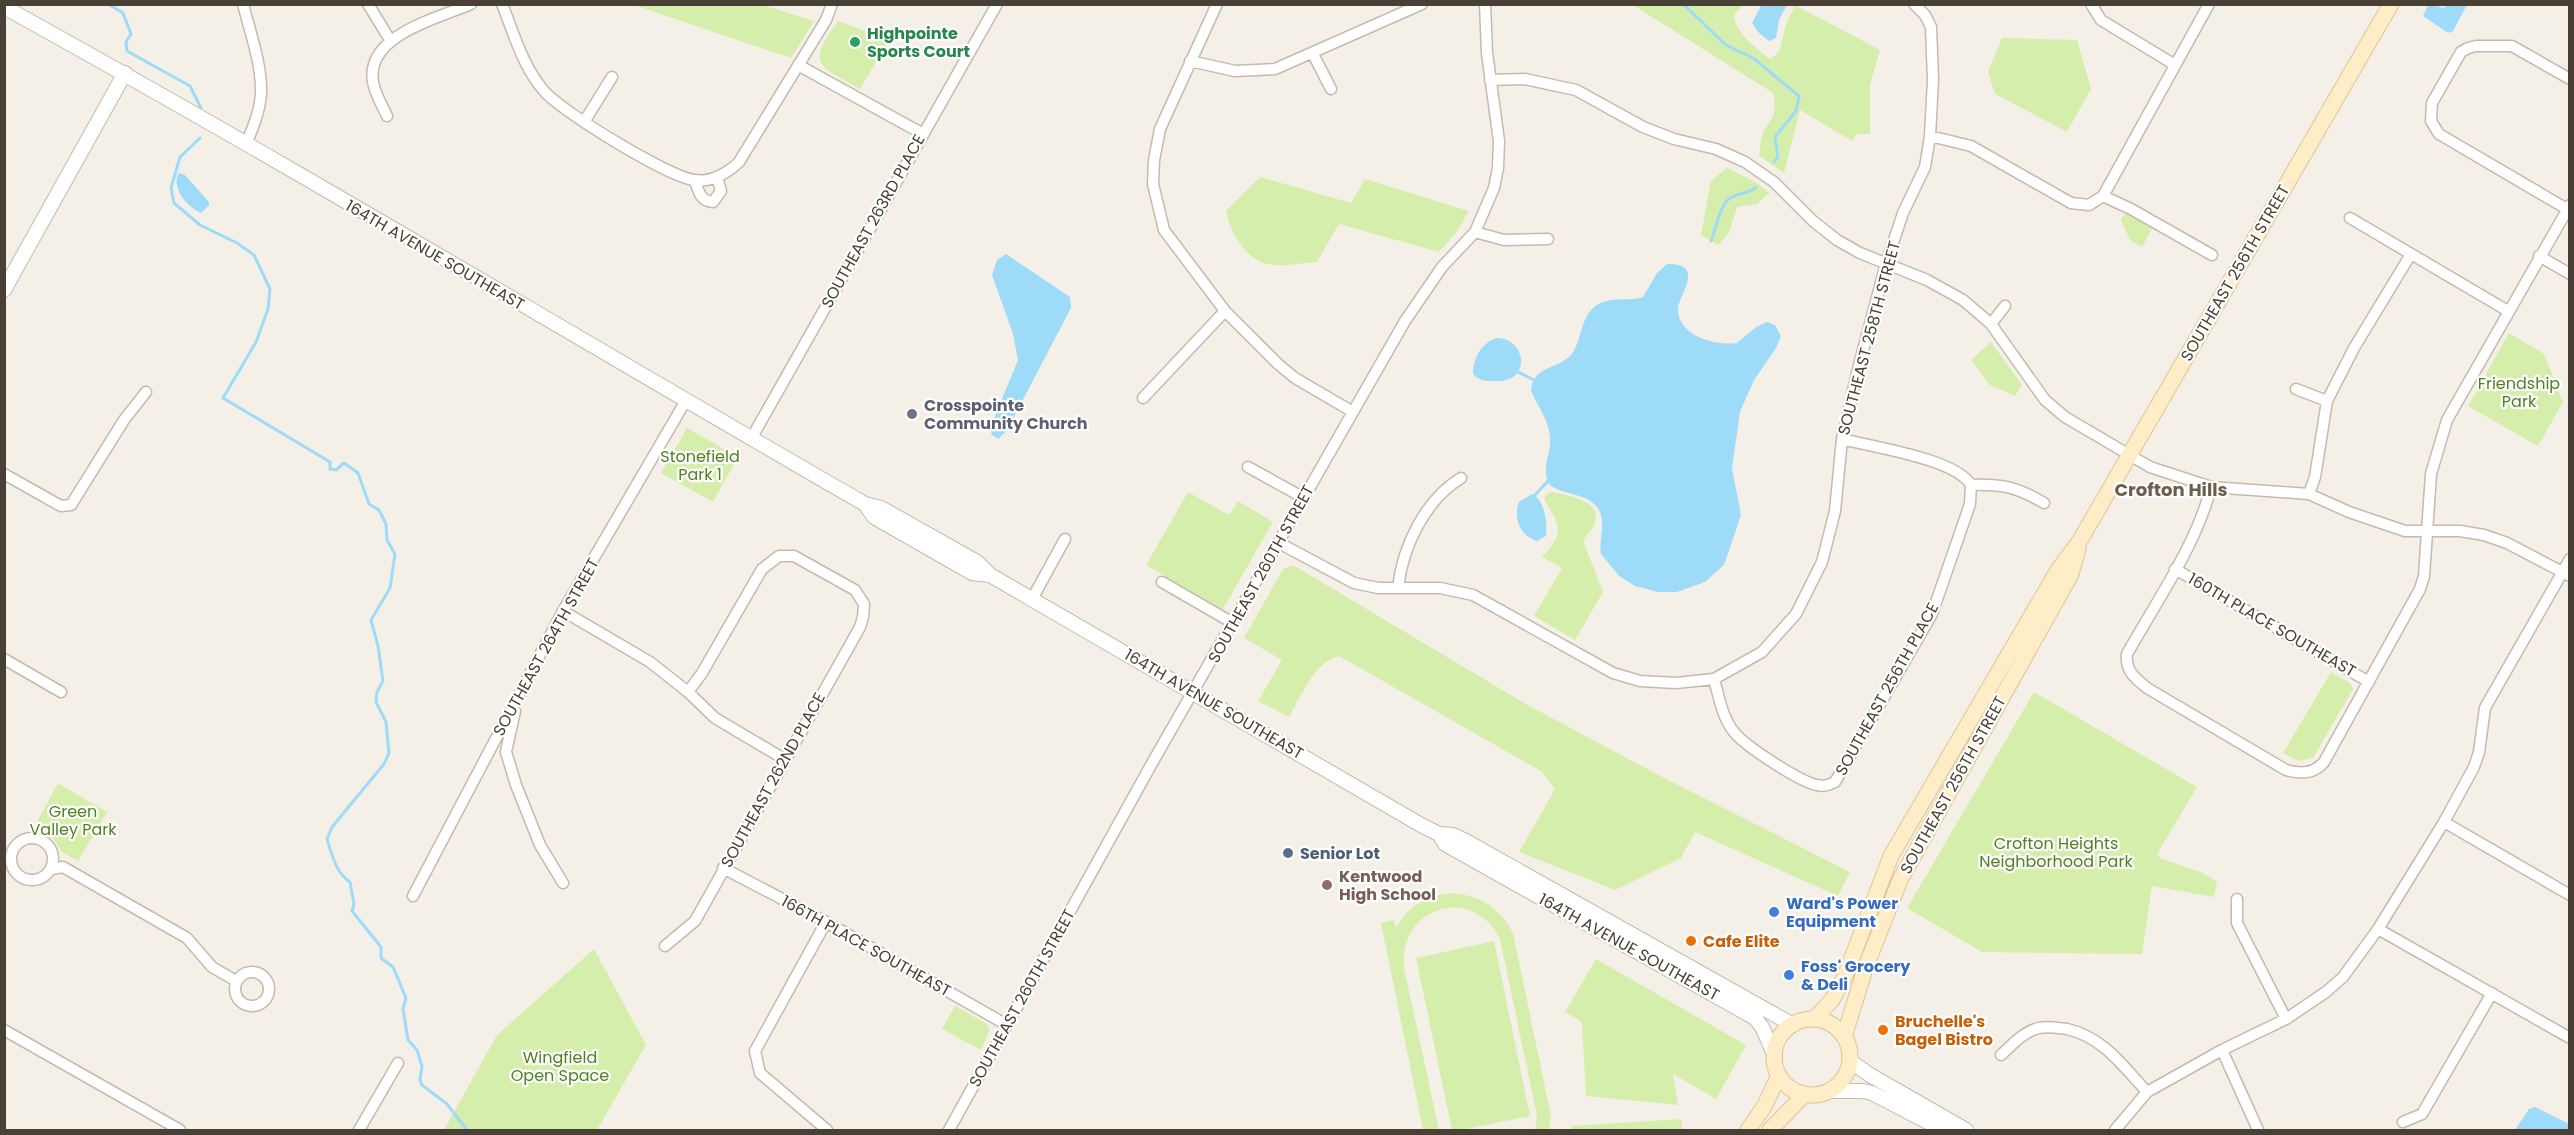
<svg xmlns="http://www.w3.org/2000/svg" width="2574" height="1135" font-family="Poppins,sans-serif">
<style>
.green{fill:#d6eeab}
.water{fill:#9ddbf9}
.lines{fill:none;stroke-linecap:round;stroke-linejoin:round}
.stream{stroke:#9ddbf9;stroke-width:3}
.minor-casing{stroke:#c5baab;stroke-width:13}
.tertiary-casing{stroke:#c5baab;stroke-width:16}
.secondary-casing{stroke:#dec494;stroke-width:17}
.minor{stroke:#fff;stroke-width:10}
.tertiary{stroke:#fff;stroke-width:14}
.secondary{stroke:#ffedc7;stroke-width:15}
.leisure-dot{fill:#2e9e5b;stroke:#fff;stroke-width:2}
.worship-dot{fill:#6b7280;stroke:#fff;stroke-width:2}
.service-dot{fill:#5c6f8a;stroke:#fff;stroke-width:2}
.education-dot{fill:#8d6e63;stroke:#fff;stroke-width:2}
.shop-dot{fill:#3f7fe0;stroke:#fff;stroke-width:2}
.food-dot{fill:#e8710a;stroke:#fff;stroke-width:2}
.labels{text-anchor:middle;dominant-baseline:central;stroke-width:4.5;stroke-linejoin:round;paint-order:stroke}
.leisure-label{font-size:16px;font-weight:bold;fill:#27864d;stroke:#fff;text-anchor:start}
.street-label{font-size:16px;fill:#494035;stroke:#fff}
.park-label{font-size:16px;fill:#4e8321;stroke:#fff}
.worship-label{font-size:16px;font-weight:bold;fill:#5b616d;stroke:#fff;text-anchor:start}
.service-label{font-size:16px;font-weight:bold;fill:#4e5e75;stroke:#fff;text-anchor:start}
.education-label{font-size:16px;font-weight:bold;fill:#785e54;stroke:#fff;text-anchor:start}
.shop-label{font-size:16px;font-weight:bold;fill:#366cbe;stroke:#fff;text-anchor:start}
.food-label{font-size:16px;font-weight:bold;fill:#c56008;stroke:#fff;text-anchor:start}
.neighbourhood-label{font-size:18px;font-weight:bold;fill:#6e5d4b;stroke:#fff}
</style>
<rect width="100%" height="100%" fill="#f5f0e7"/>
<path class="green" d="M634,5H763L814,21L791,58Z
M1633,5H1743L1734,14C1734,32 1757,49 1770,59C1783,52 1781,40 1785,28C1787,20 1792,12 1795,5L1880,50L1870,85V134H1857L1852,141L1800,110L1784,173L1759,156C1760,151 1760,145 1761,140C1766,118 1780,122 1773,93Z
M838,21L889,40L860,89C819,65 805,66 838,21Z
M2002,38L2077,40L2091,89L2067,132L1995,94L1988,72Z
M1727,168L1757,183L1769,193L1757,204L1737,207L1729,233L1718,245L1701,235L1711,181Z
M1260,177L1351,203L1365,179L1469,211L1458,230L1439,252L1339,224L1317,262C1301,263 1279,268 1264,263C1243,256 1230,231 1226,211Z
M2126,211L2153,227L2142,247L2130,240L2121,220Z
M2509,333L2544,354L2563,402L2538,446L2468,406Z
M1991,342L2022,385L2015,396L1990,385L1971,360Z
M687,428L738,457L713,502L661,473Z
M1188,492L1229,515L1238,501L1273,522L1223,609L1146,565Z
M1552,492C1567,495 1607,501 1593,527C1589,534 1584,535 1584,543L1603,592L1575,640L1534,616L1562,568L1542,557C1566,531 1560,527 1544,499L1546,494Z
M1293,565L1524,703L1664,778L1850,872L1838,896L1695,832L1681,858L1615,890L1519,852L1555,789L1541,771L1339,656C1313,663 1302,695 1289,717L1258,701L1282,660L1244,638L1283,569Z
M2331,672L2350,683L2353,689L2313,758L2299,761L2283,753Z
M2034,692L2197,787L2157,854L2160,858L2203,873L2217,882L2214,897L2152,886L2142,954L1982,952L1907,908Z
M58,783L107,812L78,861L62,852L53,838L38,829L37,822Z
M1453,893C1481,896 1500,908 1513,933L1551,1116L1549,1130H1535L1537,1116L1500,939C1472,884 1398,907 1404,968L1439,1130H1423L1381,923L1394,920L1396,928C1408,905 1429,895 1453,893Z
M1494,941L1530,1116L1462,1130H1452L1416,958Z
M594,949L646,1045L597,1130H444L497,1035Z
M1596,959L1746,1045L1716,1099L1673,1074L1678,1105L1586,1096L1582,1022L1565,1012Z
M955,1006L987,1024L990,1029L981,1050L942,1029Z
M1681,1119L1682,1130H1571V1126Z"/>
<path class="water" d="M1771,5H1787L1779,20L1776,38L1769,41L1758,32L1752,23L1761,6Z
M2431,5L2444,8L2447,5H2467L2453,31L2448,33L2423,16L2427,7Z
M179,173L185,175L209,202V205L201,213C188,207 170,188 179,173Z
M1006,254L1070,297L1071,308L1007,430L998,439L992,435L990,428L1018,360L1013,334L992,275L997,260Z
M1667,264C1707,263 1678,296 1678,309C1678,336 1715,346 1737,343L1756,327L1767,322L1775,325L1781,336L1776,348L1754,380L1740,412L1732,468L1741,515L1724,565L1705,582L1677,592H1658L1635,586L1619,576L1601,554C1599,543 1603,532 1602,521C1599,491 1567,498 1550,485C1540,469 1551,456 1550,439C1550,421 1537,406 1531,390C1534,365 1557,370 1571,355C1583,340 1579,317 1597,305C1611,296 1628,302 1643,297L1657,273Z
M1497,338C1527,338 1532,384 1495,381C1485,381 1479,381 1473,374C1473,358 1481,343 1497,338Z
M1532,494C1544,498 1548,524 1546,536L1537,541C1520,536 1513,518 1519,502Z
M2535,1107L2569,1124V1130H2515L2529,1109Z"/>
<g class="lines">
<path class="stream" d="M108,4L123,13L131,34L126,42L127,51L190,86L201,108
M1683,4L1726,45L1753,58L1799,96L1796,111L1775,137L1778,157L1774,162
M200,138L180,157L171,188L174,203L200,225L237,243L254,255L270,289L268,309L256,342L223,398L330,462V469L336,470L344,463L358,473L369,504L379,510L386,524L387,540L395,554L390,588L371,620L378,646L383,681L377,692L376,702L386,722L389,753L384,764L332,827L327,839C332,855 336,873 350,882L354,904L352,911L381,947V958L393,967L406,998L403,1009L408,1040L417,1050L422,1066L420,1080L422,1085L447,1104L467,1130
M1711,241C1716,229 1719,207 1729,199C1738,192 1748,195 1756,187
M1518,372L1534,380
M1535,495L1548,481"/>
<defs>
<path id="minor" d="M243,4C250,32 262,65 261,93C260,111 253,128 246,144
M368,4L390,40
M502,4C514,34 523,67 544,91C562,112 667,176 694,180C710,183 728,173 739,162L826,20L832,4
M1217,4L1160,129L1154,160L1153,184L1164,230L1225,311L1278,364L1295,378L1353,412
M2091,4L2101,20L2175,65
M1313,54L1331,89
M1190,61L1235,71L1275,69L1422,4
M798,65L923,134
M1490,80L1525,79L1576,90L1643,127L1674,139L1716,149L1745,162L1774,182L1813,221L1837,240L1860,253L1927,280L1963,300L1991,324L2045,400L2065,417L2150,467L2211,487L2309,494L2349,512L2405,531H2460L2484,535L2507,543L2570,576
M387,116C382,105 375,94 373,82C365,35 439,18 471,4
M584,122L612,77
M1930,136L1971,146L2071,203L2089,205L2103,196L2209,4
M695,181C699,192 700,201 713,202L721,191L717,177
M2103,196L2131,209L2212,255
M2567,209L2439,134L2431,121L2432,103L2461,52L2468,48L2476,46H2512L2570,79
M2350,218L2508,311
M1475,232L1504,240L1548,239
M2539,256L2570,274
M1991,324L2005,306
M2296,389L2327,401
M1143,398L1225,311
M751,439L997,4
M1842,439C1873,447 1956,459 1971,485C2003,484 2017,487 2044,503
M1248,467L1304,498
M4,474L61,506L71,505L124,420L146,392
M2211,487C2197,544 2156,602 2127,654C2125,671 2135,678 2147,688L2286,770C2301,774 2314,774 2324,762L2420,589L2424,576L2431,474L2447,420L2570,205
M2309,494L2315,477L2327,401L2354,348L2411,254
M1279,543L1354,583L1378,588H1440L1473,595L1613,673L1640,681L1676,683L1714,679L1762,652L1796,614L1822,562L1835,511L1842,439L1858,369L1886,264L1903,213L1925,167L1930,136L1933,80L1931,27L1925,15L1914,4
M2175,569L2369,682
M1162,582L1233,623
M1398,587C1403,546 1425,500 1461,478
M1032,599L1065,539
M563,611L650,662L688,692L715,718L784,759
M4,659L61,692
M1714,679C1719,697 1722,717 1734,732C1745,746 1800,782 1817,785C1823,787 1829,785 1835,782L1932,614L1970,504L1971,485
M515,711L506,752L516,785L540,845L563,883
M2444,822L2570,895
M11 859a21 21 0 1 1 42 0a21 21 0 1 1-42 0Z
M723,868L826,922L1007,1025
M52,869L63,867L187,938L212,967L236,981
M413,896L563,611L685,402
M2237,899V923L2286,1019
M826,922L755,1051L760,1073L827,1130
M2378,929L2570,1038
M665,946L695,921L860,627L863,617L864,604L855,590L794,556H779L762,569L702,673L688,692
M235 989a17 17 0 1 1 34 0a17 17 0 1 1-34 0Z
M4,1030L180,1130
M2222,1050L2258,1130
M2001,1055C2012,1045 2024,1031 2039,1028C2048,1026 2058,1028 2067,1029C2103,1037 2123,1066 2147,1092
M2403,1122L2422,1114L2492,993
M359,1130L398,1063
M949,1130L1151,765L1405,321L1442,267L1475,232L1494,188L1498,168L1499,141L1487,53L1485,4
M2115,1130L2147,1092L2222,1050L2286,1019L2326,992L2343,977L2378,929L2444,822L2474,767L2479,752L2485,708L2490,699L2570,559"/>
<path id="tertiary" d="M4,7C294,167 578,339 865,504L881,508L977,562L990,575L1421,825L1439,834L1453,835L1464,840L1793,1025
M4,290L125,73
M865,504L874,517L972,573L990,575
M1439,834L1445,844L1755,1018L1762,1027L1775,1056
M1850,1061L1870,1075L1966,1130
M1831,1091H1863L1872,1093L1943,1130"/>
<path id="secondary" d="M1814,1019L1832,1000L1845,976L1891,856L2058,570L2079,542L2391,4
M1774 1057a38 38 0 1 1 76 0a38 38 0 1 1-76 0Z
M1844,1037L1865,969L1900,880L2071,574L2078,549
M1748,1130L1764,1107L1779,1075
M1770,1130L1805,1094"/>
</defs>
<use href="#minor" class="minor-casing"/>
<use href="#tertiary" class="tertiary-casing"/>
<use href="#secondary" class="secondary-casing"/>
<use href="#minor" class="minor"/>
<use href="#tertiary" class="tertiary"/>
<use href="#secondary" class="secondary"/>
</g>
<circle class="leisure-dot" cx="855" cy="42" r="6"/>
<circle class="worship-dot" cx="912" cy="414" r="6"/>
<circle class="service-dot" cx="1288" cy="853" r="6"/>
<circle class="education-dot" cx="1327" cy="885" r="6"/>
<g class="shop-dot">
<circle cx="1774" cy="912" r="6"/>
<circle cx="1789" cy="975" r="6"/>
</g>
<g class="food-dot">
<circle cx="1691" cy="941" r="6"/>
<circle cx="1883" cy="1030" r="6"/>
</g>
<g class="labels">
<g class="leisure-label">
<text x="867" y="33">Highpointe<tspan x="867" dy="18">Sports Court</tspan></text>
</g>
<g class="street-label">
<text transform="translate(873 221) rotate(-61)">SOUTHEAST 263RD PLACE</text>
<text transform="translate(435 255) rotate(30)">164TH AVENUE SOUTHEAST</text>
<text transform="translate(2235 273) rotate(-60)">SOUTHEAST 256TH STREET</text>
<text transform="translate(1869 338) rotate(-75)">SOUTHEAST 258TH STREET</text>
<text transform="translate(1261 574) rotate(-61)">SOUTHEAST 260TH STREET</text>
<text transform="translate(2272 625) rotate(30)">160TH PLACE SOUTHEAST</text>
<text transform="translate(546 647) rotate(-61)">SOUTHEAST 264TH STREET</text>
<text transform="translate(1887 689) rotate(-61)">SOUTHEAST 256TH PLACE</text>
<text transform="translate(1214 704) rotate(30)">164TH AVENUE SOUTHEAST</text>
<text transform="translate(773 780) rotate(-61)">SOUTHEAST 262ND PLACE</text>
<text transform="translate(1953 785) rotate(-61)">SOUTHEAST 256TH STREET</text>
<text transform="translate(866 946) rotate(29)">166TH PLACE SOUTHEAST</text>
<text transform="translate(1629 947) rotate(29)">164TH AVENUE SOUTHEAST</text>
<text transform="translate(1022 998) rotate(-61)">SOUTHEAST 260TH STREET</text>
</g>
<g class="park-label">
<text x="2519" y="383">Friendship<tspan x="2519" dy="18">Park</tspan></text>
<text x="700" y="456">Stonefield<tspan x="700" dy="18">Park 1</tspan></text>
<text x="73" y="811">Green<tspan x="73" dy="18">Valley Park</tspan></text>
<text x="2056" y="843">Crofton Heights<tspan x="2056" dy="18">Neighborhood Park</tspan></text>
<text x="560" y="1057">Wingfield<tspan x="560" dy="18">Open Space</tspan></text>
</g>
<g class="worship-label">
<text x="924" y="405">Crosspointe<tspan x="924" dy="18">Community Church</tspan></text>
</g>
<g class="service-label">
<text x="1300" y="853">Senior Lot</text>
</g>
<g class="education-label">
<text x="1339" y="876">Kentwood<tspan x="1339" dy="18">High School</tspan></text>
</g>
<g class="shop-label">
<text x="1786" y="903">Ward's Power<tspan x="1786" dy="18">Equipment</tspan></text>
<text x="1801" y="966">Foss' Grocery<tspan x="1801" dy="18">&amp; Deli</tspan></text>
</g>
<g class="food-label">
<text x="1703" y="941">Cafe Elite</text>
<text x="1895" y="1021">Bruchelle's<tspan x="1895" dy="18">Bagel Bistro</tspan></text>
</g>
<g class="neighbourhood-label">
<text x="2171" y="489">Crofton Hills</text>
</g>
</g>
<rect width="2574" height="1135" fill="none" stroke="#494035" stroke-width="12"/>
</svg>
